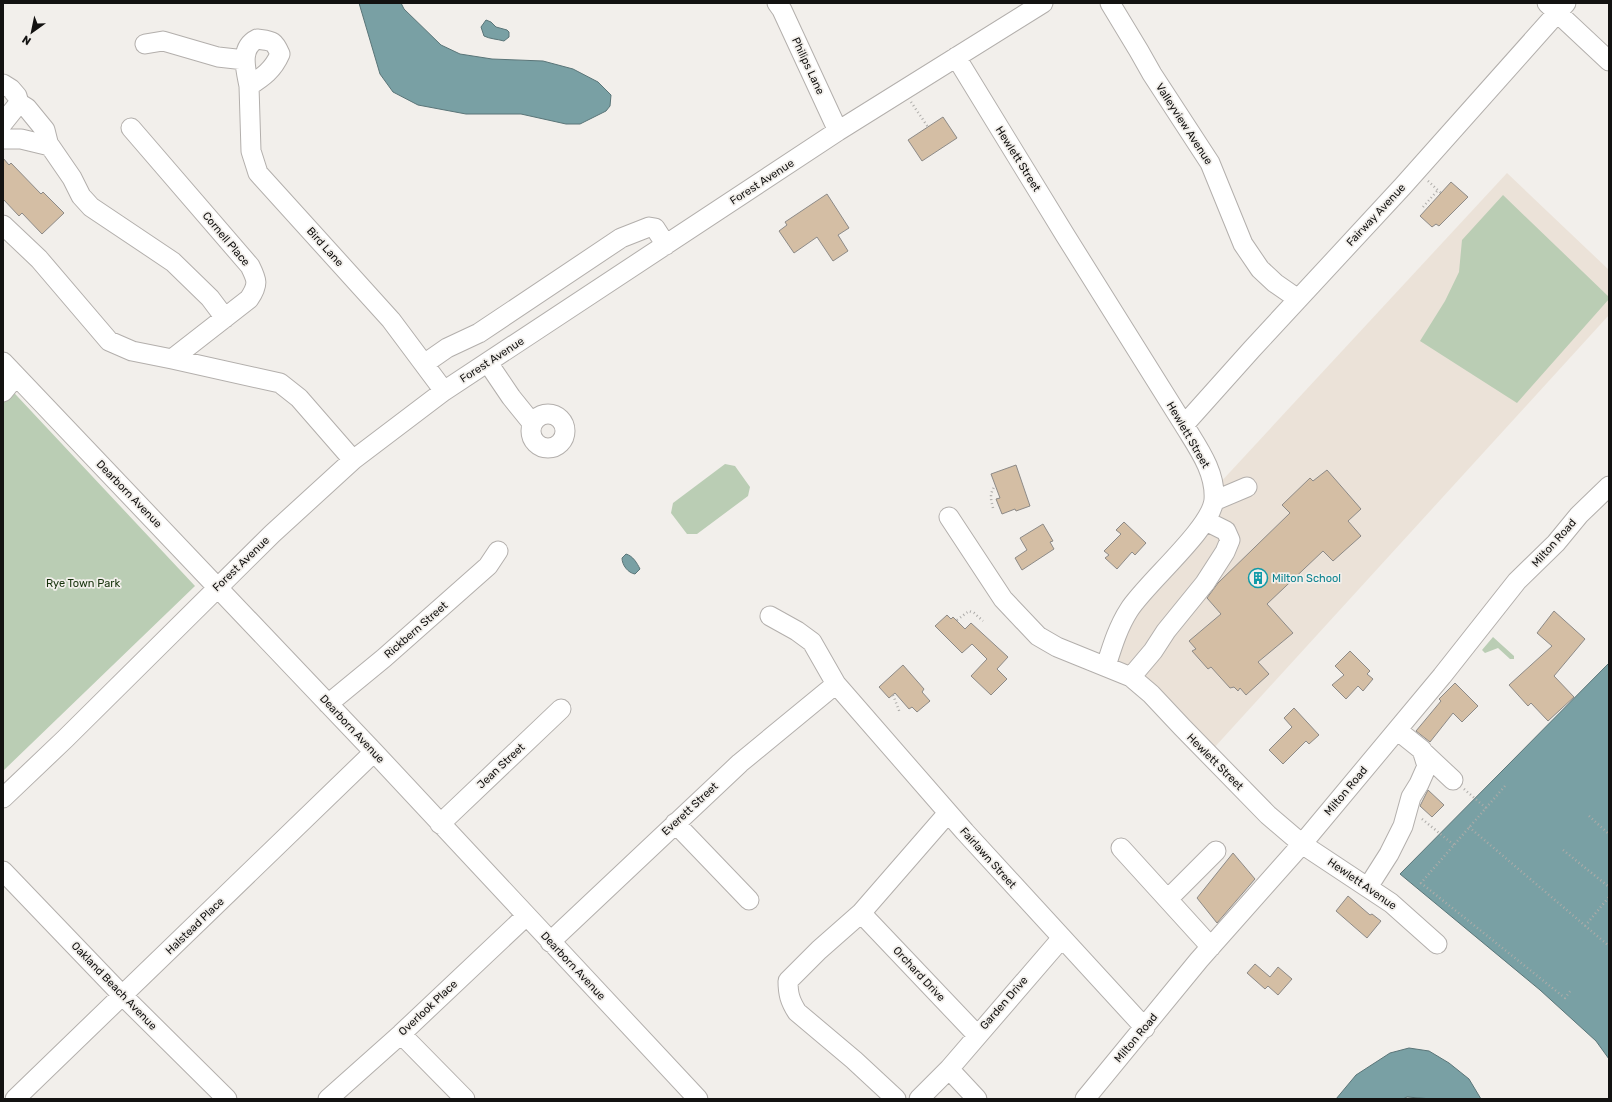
<svg xmlns="http://www.w3.org/2000/svg" width="1612" height="1102" font-family="Rubik,sans-serif">
<style>
.built{fill:#ebe2d8}
.green{fill:#bacdb4}
.water{fill:#79a0a4;stroke:#5a7578}
.building{fill:#d4bea4;stroke:#8d8a87}
.lines{fill:none;stroke-linecap:round;stroke-linejoin:round}
.minor-casing{stroke:#b3afac;stroke-width:21}
.path{stroke:#aeaca9;stroke-width:2.5;stroke-dasharray:1 3;stroke-linecap:butt}
.minor{stroke:#fff;stroke-width:19}
.labels{text-anchor:middle;dominant-baseline:central;stroke-width:3.5;stroke-linejoin:round;paint-order:stroke}
.street-label{font-size:11px;fill:#131211;stroke:#f2efeb}
.culture-label{font-size:11px;fill:#0d838f;stroke:#f2efeb;text-anchor:start}
.park-label{font-size:11px;fill:#16320b;stroke:#f2efeb}
</style>
<rect width="100%" height="100%" fill="#f2efeb"/>
<path class="built" d="M1507,173L1609,270V315L1213,749L1114,660L1135,613L1218,485Z"/>
<path class="green" d="M1503,195L1609,297V299L1517,403L1420,341L1445,301L1459,272L1462,240Z
M3,381L195,586L3,771Z
M725,464L735,466L750,487L748,496L697,534H687L671,513L673,503Z
M1493,637L1514,656V659H1510L1498,648L1485,653L1482,650Z"/>
<path class="water" d="M359,3H401L404,9L441,45L460,54L492,59L543,61L573,69L598,82L611,95L610,106L606,111L580,124H566L521,114H466L418,105L393,92L380,74Z
M486,20L491,22L496,27L507,30L509,32V37L504,41C497,39 490,39 484,36L481,27Z
M626,554C633,556 637,563 640,569L635,574C628,573 622,565 622,558Z
M1609,663V1059L1596,1041L1540,990L1400,874Z
M1409,1048L1429,1051L1449,1063L1469,1079L1481,1099H1432L1407,1097L1403,1099H1336L1356,1075L1390,1053Z"/>
<path class="building" d="M943,117L957,138L922,161L908,140Z
M3,158L9,165L11,163L41,194L43,192L64,213L42,234L22,213L19,216L3,199Z
M1451,182L1468,197L1439,226L1436,224L1432,227L1420,216Z
M827,194L849,228L838,235L848,251L833,261L817,237L794,253L779,231L787,225L785,222Z
M1016,465L1030,506L1016,511L1015,509L1002,514L996,499L1000,498L991,474Z
M1327,470L1361,509L1348,521L1361,536L1333,561L1323,551L1267,604L1293,633L1258,662L1269,674L1246,695L1240,688L1238,691L1234,687L1230,688L1211,667L1208,669L1192,651L1196,649L1189,641L1221,614L1207,598L1218,583L1290,513L1282,505L1310,478L1313,481Z
M1124,522L1146,543L1135,555L1132,552L1117,569L1105,558L1109,555L1104,551L1121,534L1116,530Z
M1043,524L1053,541L1050,542L1054,549L1022,570L1015,558L1027,550L1020,538Z
M1554,611L1585,639L1554,676L1574,697L1548,721L1531,703L1528,706L1509,685L1552,646L1537,633Z
M947,615L951,619L953,617L965,629L971,623L1008,657L997,669L1007,679L991,695L971,676L987,659L972,644L962,653L935,626Z
M1350,651L1370,671L1367,674L1373,679L1363,691L1358,686L1346,699L1332,685L1344,675L1335,666Z
M903,665L924,689L922,692L930,701L917,712L912,707L909,709L895,693L889,698L879,687Z
M1455,683L1478,706L1462,722L1453,713L1430,742L1416,731L1441,701L1439,699Z
M1294,708L1319,735L1309,744L1306,741L1283,764L1269,750L1292,727L1284,718Z
M1428,790L1444,805L1432,817L1420,806Z
M1233,853L1255,879L1217,923L1197,898Z
M1348,896L1370,915L1372,914L1381,921L1367,938L1336,911Z
M1255,964L1270,977L1278,967L1292,979L1278,995L1268,986L1265,989L1247,973Z"/>
<g class="lines">
<defs>
<path id="minor" d="M777,3L782,10L838,131
M1110,3L1139,51L1152,74L1210,163L1243,244L1260,269L1275,283L1298,299
M1547,3L1609,61
M257,39C272,41 274,40 280,54C273,70 263,77 249,86C246,70 239,48 257,39Z
M145,44L163,41L218,57L245,60
M956,57L1065,235L1184,425C1198,448 1216,472 1214,500C1211,529 1146,583 1129,610C1118,627 1112,647 1106,666
M3,84L11,89L17,96L19,103L27,108L45,130L49,146
M249,86L251,151L258,173L391,320L444,391
M3,123L19,103
M131,128L250,266C257,280 259,284 249,299L172,359
M3,139H21L50,146L72,178L81,196L91,207L173,262L210,298L225,318
M3,225L39,259L109,341L132,351L172,359L280,383L299,398L353,460
M3,362L374,752L698,1099
M488,363L511,397L532,423
M424,364L447,348L479,333L621,238L649,227L655,228L666,245
M3,392L16,376
M531 431a17 17 0 1 1 34 0a17 17 0 1 1-34 0Z
M1184,425L1252,349L1403,186L1566,3
M1214,501L1247,487
M949,517L1003,599L1038,636L1057,647L1131,677L1151,694L1182,727L1268,815L1302,844L1391,903L1437,944
M770,616L797,631L812,642L836,684L965,832L1145,1028
M1131,677L1153,651L1166,631L1205,583L1225,552L1230,540L1226,531L1206,521
M328,704L384,658L488,566L498,551
M1422,751L1453,780
M3,798L65,739L272,534L353,460L444,391L838,131L1043,3
M675,823L749,900
M440,824L561,709
M1121,848L1211,947
M3,871L122,995L227,1099
M1368,887L1389,854L1403,826L1411,797L1419,784L1427,766L1422,750L1397,730
M1168,899L1216,851
M861,913L977,1035
M550,942L740,763L836,684
M401,1034L465,1099
M949,1069L977,1099
M15,1099L374,752
M328,1099L401,1034L526,916
M896,1099L854,1060L797,1012C790,1001 788,994 788,981L819,950L861,913L948,813
M919,1099L949,1069L1061,939
M1085,1099L1199,960L1302,844L1442,676L1517,581L1556,543L1579,515L1609,486"/>
</defs>
<use href="#minor" class="minor-casing"/>
<path class="path" d="M911,102L928,127
M1428,181L1442,194
M1423,207L1438,190
M993,508C991,500 989,494 995,486
M957,620L969,611L974,613L983,621
M893,695L900,713
M1505,786L1421,883L1565,998L1571,990
M1464,789L1486,808
M1589,816L1609,834
M1422,819L1454,845
M1469,827L1609,946
M1563,850L1609,887
M1585,926L1609,897"/>
<use href="#minor" class="minor"/>
</g>
<defs>
<symbol id="building-ring" viewBox="-11 -11 22 22"><circle r="9.5" fill="#f2efeb" stroke="#0f9aa8" stroke-width="1.5"/><path d="M-4-6H4V6H1V3H-1V6H-4ZM-2.5-4.3h1.7v1.8h-1.7ZM.8-4.3h1.7v1.8H.8ZM-2.5-1h1.7V.8h-1.7ZM.8-1h1.7V.8H.8Z" fill="#0f9aa8"/></symbol>
</defs>
<g fill-rule="evenodd">
<use href="#building-ring" x="1247" y="567" width="22" height="22"/>
</g>
<g class="labels">
<g class="street-label">
<text transform="translate(808 66) rotate(65)">Philips Lane</text>
<text transform="translate(1184 124) rotate(57)">Valleyview Avenue</text>
<text transform="translate(1018 159) rotate(58)">Hewlett Street</text>
<text transform="translate(762 182) rotate(-33)">Forest Avenue</text>
<text transform="translate(1376 215) rotate(-47)">Fairway Avenue</text>
<text transform="translate(226 239) rotate(50)">Cornell Place</text>
<text transform="translate(325 247) rotate(48)">Bird Lane</text>
<text transform="translate(492 360) rotate(-33)">Forest Avenue</text>
<text transform="translate(1188 435) rotate(60)">Hewlett Street</text>
<text transform="translate(129 494) rotate(46)">Dearborn Avenue</text>
<text transform="translate(1554 543) rotate(-48)">Milton Road</text>
<text transform="translate(241 564) rotate(-44)">Forest Avenue</text>
<text transform="translate(416 630) rotate(-41)">Rickbern Street</text>
<text transform="translate(352 729) rotate(47)">Dearborn Avenue</text>
<text transform="translate(1215 762) rotate(45)">Hewlett Street</text>
<text transform="translate(501 766) rotate(-43)">Jean Street</text>
<text transform="translate(1346 791) rotate(-50)">Milton Road</text>
<text transform="translate(690 809) rotate(-43)">Everett Street</text>
<text transform="translate(988 858) rotate(48)">Fairlawn Street</text>
<text transform="translate(1362 884) rotate(35)">Hewlett Avenue</text>
<text transform="translate(195 926) rotate(-44)">Halstead Place</text>
<text transform="translate(573 966) rotate(47)">Dearborn Avenue</text>
<text transform="translate(919 974) rotate(47)">Orchard Drive</text>
<text transform="translate(114 986) rotate(46)">Oakland Beach Avenue</text>
<text transform="translate(1004 1003) rotate(-49)">Garden Drive</text>
<text transform="translate(428 1008) rotate(-43)">Overlook Place</text>
<text transform="translate(1136 1038) rotate(-50)">Milton Road</text>
</g>
<g class="culture-label">
<text x="1272" y="578">Milton School</text>
</g>
<g class="park-label">
<text x="83" y="583">Rye Town Park</text>
</g>
</g>
<rect width="1612" height="1102" fill="none" stroke="#131211" stroke-width="8"/>
<g transform="translate(32 32) rotate(213)" stroke="#f2efeb" stroke-width="3" paint-order="stroke">
<path d="M0-3L7 15L0 10L-7 15Z" fill="#131211"/>
<text y="-6" font-size="11" font-weight="bold" text-anchor="middle" fill="#131211">N</text>
</g>
</svg>
